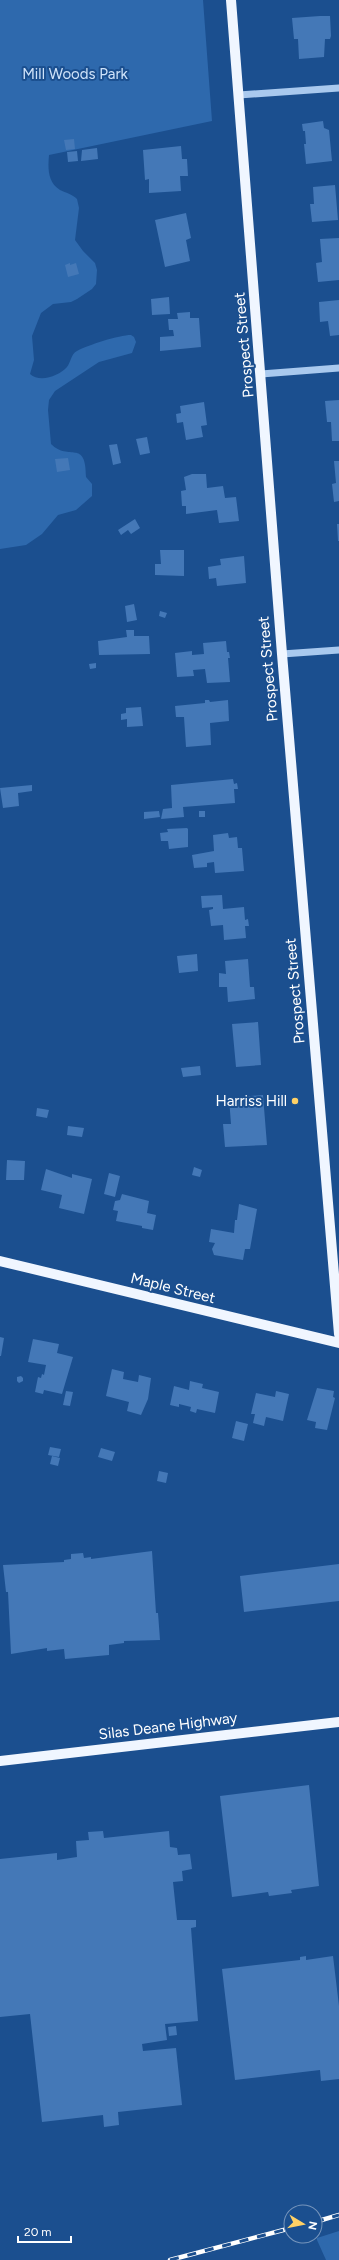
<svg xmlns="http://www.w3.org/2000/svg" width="339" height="2260" font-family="Figtree,sans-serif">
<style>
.green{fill:#2e69ad}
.building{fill:#4478b7}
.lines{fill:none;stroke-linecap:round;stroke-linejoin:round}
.minor{stroke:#a9c9ee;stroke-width:7}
.major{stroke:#f0f6ff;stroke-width:10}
.rail-casing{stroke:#fff;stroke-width:4.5}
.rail{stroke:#1b4f8f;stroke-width:3;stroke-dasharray:9;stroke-linecap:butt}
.poi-dot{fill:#ffd166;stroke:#1b4f8f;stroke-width:1.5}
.labels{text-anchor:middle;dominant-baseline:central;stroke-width:4;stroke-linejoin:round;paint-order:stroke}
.park-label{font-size:15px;fill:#cfe3fa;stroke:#1b4f8f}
.street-label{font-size:15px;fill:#fff;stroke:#1b4f8f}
.poi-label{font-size:15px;fill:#fff;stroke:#1b4f8f;text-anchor:end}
</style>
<rect width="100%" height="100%" fill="#1b4f8f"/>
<path class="green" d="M0,0H203L212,121L49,155C48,167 47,182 60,190C66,193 72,194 77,199L79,208L75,240L83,251L95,263L97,270L96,284L92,289L77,299L71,302L53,304L41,313L32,336L34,360L30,374C40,383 59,376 67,367C71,362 71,354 77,351C88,345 119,335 131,335L134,337L136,342L132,353L99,362L55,391L49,400L48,410L51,444C69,462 86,438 86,477L92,484V496L76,510L58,515L42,534L26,545L0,549Z
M339,2231V2260H326L317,2240V2238Z"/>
<path class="building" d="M320,16H330L331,36L330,39H325L324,57L299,59L298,39H294L292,18Z
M323,121L324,128L329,130L332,161L306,164L304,144H306L305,131H303L302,124Z
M74,139L75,149L66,150L64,140Z
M181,146L182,159H187L188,176H180L181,191L149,193V179L145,180L143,150Z
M97,148L98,159L81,161L82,150Z
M77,151L78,161L68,162L67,152Z
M335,185L338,220L312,222L310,204H314L313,187Z
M186,213L191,238L186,240L190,261L165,267L155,220Z
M339,238V280L318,282L316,263L322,262L320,239Z
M70,263V265L76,263L79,274L68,277L65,265Z
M169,297L170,314L152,315L151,299Z
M339,300V335L330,336L328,321L320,322L319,302Z
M190,312V318H199L201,347L160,351V337L174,336L173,330H169L168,319H178L177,313Z
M339,400V441H332L331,422H327L325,401Z
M204,402L207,425L201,426L203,437L186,440L183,422L177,423L176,414L181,413L180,406Z
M147,437L150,453L140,455L136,439Z
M117,444L121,463L113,465L109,445Z
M68,458L70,470L57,472L55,459Z
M334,461H339V501L334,502L332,484L336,483Z
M192,474H206L207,488L223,486L225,498L236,497L239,521L219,523L217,510L186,514V506H182L181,491L186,490L184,477Z
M135,519L140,528L131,534L128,530L121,535L118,530Z
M337,524H339V541H338Z
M160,550H184V576L155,575V564H161Z
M244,556L246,583L217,586L216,578L209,579L208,567L221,565L220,559Z
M134,604L137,620L127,622L125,606Z
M160,611L167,613L165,618L159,616Z
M126,630H134V636H149L150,654L99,655L98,641L127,637Z
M226,641L227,652H229L230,658H228L230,682L207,683L205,669L193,670L194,676L177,677L175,653L192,651V655L204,654L203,643Z
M96,663V668L90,669L89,664Z
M205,700H209L210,702L228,700L229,721L210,723L211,745L186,747L184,717H176L175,706L205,703Z
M141,707L143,726L127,727V719L121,720V714L126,713V708Z
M233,779L234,784L237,783L238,789H234L235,803L183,807L184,817L161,819L163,809L172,808L171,785Z
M32,785V791L18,793L19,806L3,808L0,788Z
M159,811L160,817L144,819V812Z
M199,811H205V817H199Z
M187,828L188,829V847L169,849L168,841H161L160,833L168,832L167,829Z
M228,833L229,838L237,837L238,848H242L244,871L215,873L214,862L207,863V867L194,868L192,855L214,851L213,835Z
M222,895L223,909L244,907L245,920L248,919L249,926H245L246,938L224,940L223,925L211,926L209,910L213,909V907L202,908L201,896Z
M197,954L198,971L179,973L177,956Z
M248,959L250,987H254L255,999L228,1002L227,987H219V973L226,974L225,961Z
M258,1022L261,1065L236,1067L232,1024Z
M200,1066L201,1075L183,1077L181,1068Z
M263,1095L267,1145L225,1147L223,1124H231L229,1098Z
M37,1108L49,1110L47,1118L36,1116Z
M68,1126L84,1128L82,1137L67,1135Z
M7,1160L25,1161L24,1180H6Z
M194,1167L202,1170L200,1177L192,1175Z
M46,1169L72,1178V1174L92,1179L84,1214L59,1208L62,1195L41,1190Z
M109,1173L120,1176L115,1197L104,1194Z
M122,1194L149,1201L147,1213L156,1215L153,1230L142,1228V1226L116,1221L118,1211L113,1210L115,1201L120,1200Z
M239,1204L257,1209L250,1249H245L243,1260L214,1255L212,1249L215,1243L209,1242L211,1229L234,1233L235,1220H237Z
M0,1337L4,1338L1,1356H0Z
M33,1339L59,1344L57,1353L73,1357L62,1394L44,1390L43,1394L35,1392L38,1377L41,1378L42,1374L44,1375L46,1365L28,1362Z
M112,1369L124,1372L123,1379L138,1382L139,1375L151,1378L148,1399L141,1415L127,1411L129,1402L106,1396Z
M21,1376L23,1378V1381L19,1383L17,1381V1377Z
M190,1381L203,1384L202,1388L219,1392L215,1413L197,1409L196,1413L190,1411L191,1407L179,1404V1407L170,1405L174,1386L189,1390Z
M317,1388L334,1391L333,1397L335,1398L327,1430L315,1428L316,1422L307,1420Z
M66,1391L73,1392L70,1406L63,1405Z
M276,1391L289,1394L283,1421L266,1417L264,1426L253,1423L255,1414H251L256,1393L275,1397Z
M236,1421L248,1424L244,1441L232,1438Z
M50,1447L61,1449L59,1457L48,1455Z
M101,1448L115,1452L112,1461L98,1457Z
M52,1456L60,1458L58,1466L50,1464Z
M159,1471L168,1473L166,1483L157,1481Z
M152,1551L156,1613H158L160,1640L124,1641V1643L109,1645V1655L65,1659L64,1649L47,1651V1648L11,1654L8,1592H6L3,1565L64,1562V1560L71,1559V1554L83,1553L84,1558L91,1557V1559Z
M339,1564V1601L244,1612L240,1576Z
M309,1785L319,1886L291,1890L292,1893L269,1896L268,1892L232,1897L220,1796Z
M103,1831L104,1838L169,1831L170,1847L177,1848L178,1855L190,1854L192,1869L182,1871L183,1881L173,1882L177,1920H196V1927L191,1928L198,2021L165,2024L167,2040L142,2044L143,2051L176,2048L182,2105L118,2112L119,2125L104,2127L103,2115L42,2122L30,2014L0,2017V1859L57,1853V1860L77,1857L76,1841L89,1840L88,1832Z
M306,1956V1960L333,1956L339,2006V2079L321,2081L320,2070L235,2080L222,1969L300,1960V1957Z
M176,2026L177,2035L169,2036L168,2027Z"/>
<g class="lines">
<path class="minor" d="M239,95L339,88
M261,374L339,368
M282,654L339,650"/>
<path class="major" d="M231,0L282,654L339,1334
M0,1261L339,1343
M0,1761L339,1722"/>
<defs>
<path id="rail" d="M315,2222L339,2215
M170,2260L291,2228"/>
</defs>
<use href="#rail" class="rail-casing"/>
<use href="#rail" class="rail"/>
</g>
<circle class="poi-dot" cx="295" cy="1101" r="4"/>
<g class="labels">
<g class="park-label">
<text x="75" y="74">Mill Woods Park</text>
</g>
<g class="street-label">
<text transform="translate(244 345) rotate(-95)">Prospect Street</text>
<text transform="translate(268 669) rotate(-95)">Prospect Street</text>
<text transform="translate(295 991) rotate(-95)">Prospect Street</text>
<text transform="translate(173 1288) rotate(14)">Maple Street</text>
<text transform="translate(168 1726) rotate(-7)">Silas Deane Highway</text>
</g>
<g class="poi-label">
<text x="287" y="1101">Harriss Hill</text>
</g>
</g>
<g transform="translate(303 2224) rotate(100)"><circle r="19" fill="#1b4f8f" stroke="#7695bc"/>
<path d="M0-3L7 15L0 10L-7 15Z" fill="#ffd166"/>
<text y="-6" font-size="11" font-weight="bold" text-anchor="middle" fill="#ffffff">N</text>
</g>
<path d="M18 2236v6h53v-6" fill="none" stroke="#ffffff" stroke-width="2"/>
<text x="24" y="2236" font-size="12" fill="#ffffff" stroke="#1b4f8f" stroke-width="3" paint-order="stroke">20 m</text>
</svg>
